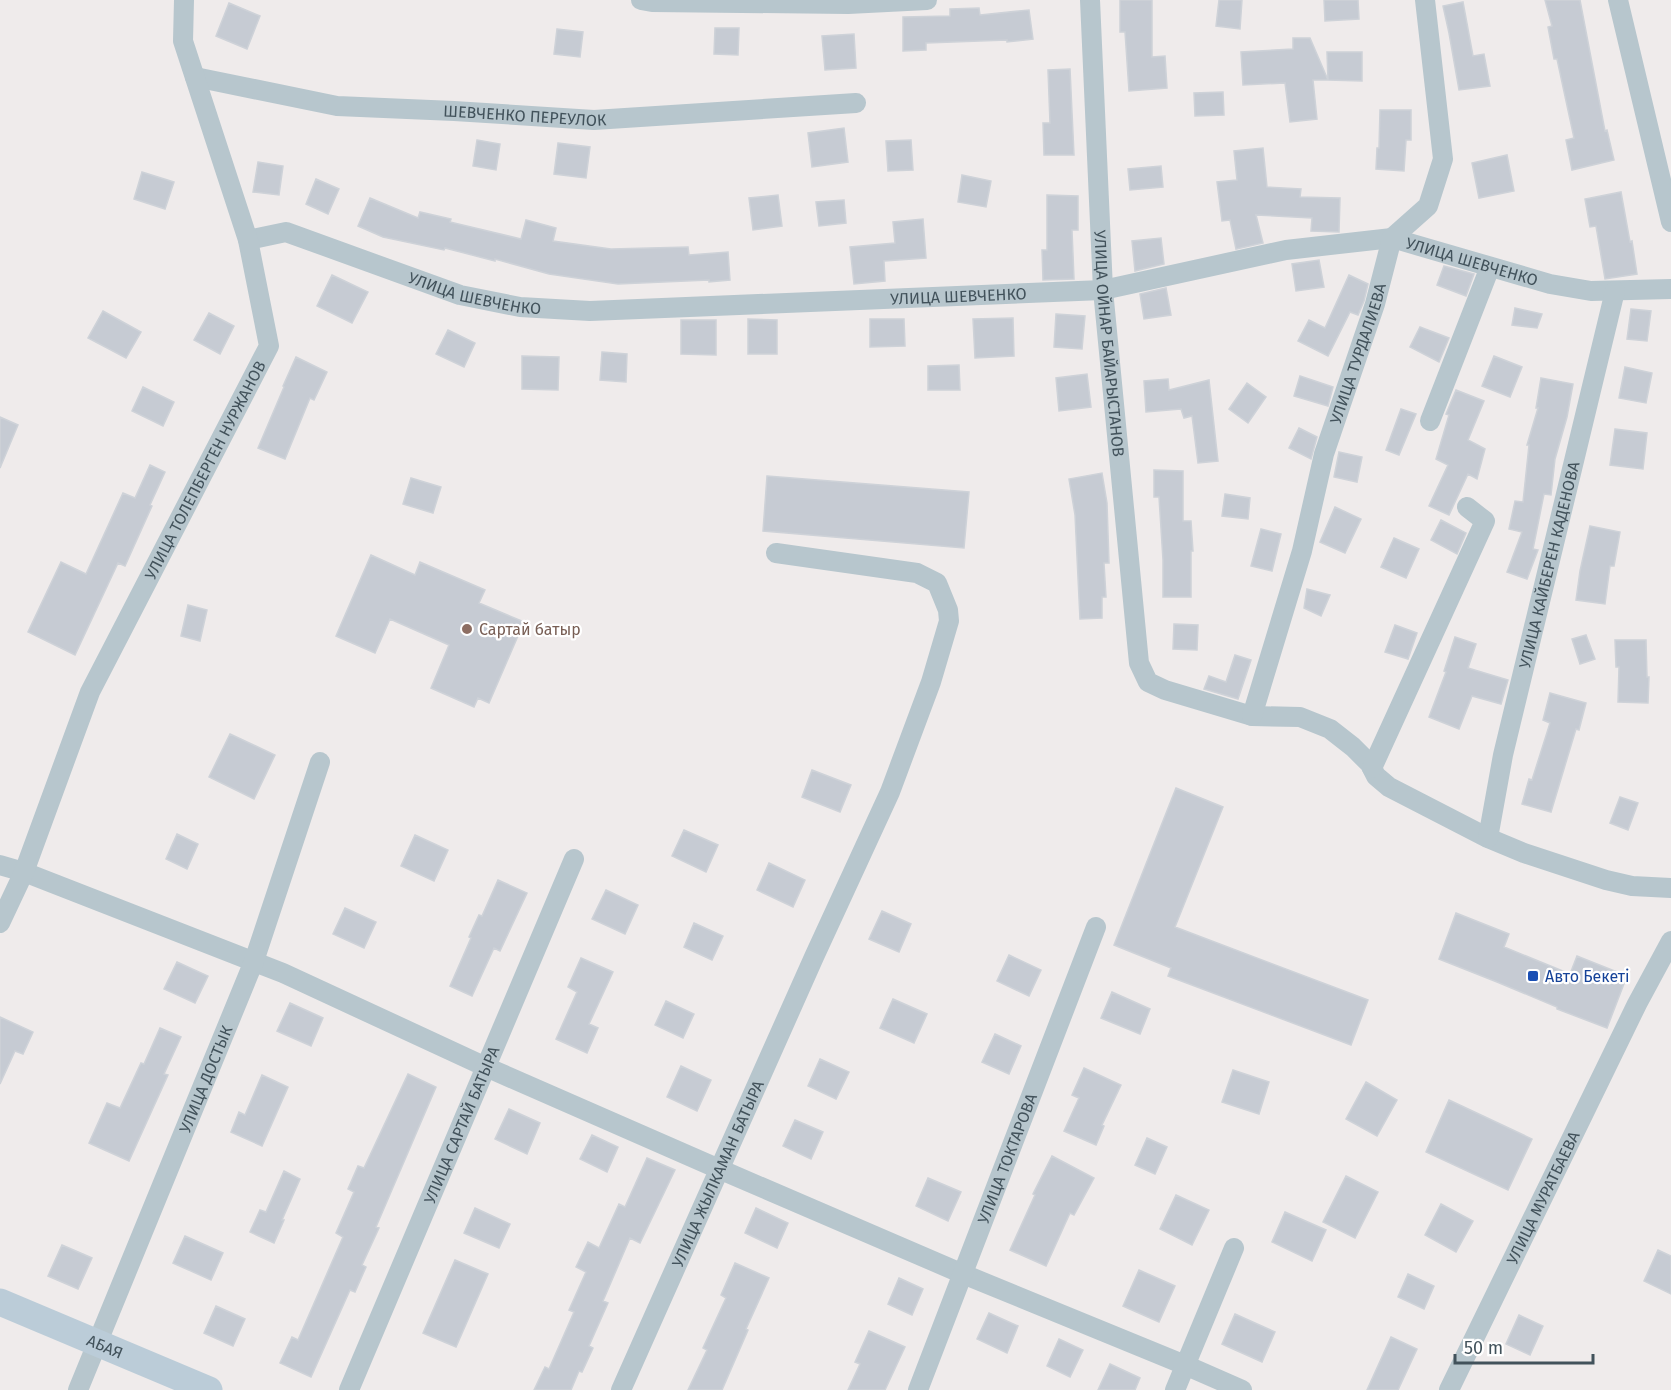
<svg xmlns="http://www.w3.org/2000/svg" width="1671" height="1390" font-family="'Fira Sans',sans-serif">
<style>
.building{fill:#c6cbd3;stroke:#ced2d8;stroke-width:1.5}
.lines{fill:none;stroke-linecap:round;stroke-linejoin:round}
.street{stroke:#b7c6cd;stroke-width:20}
.secondary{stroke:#bbccd8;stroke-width:27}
.education-dot{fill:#8d6e63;stroke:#fff;stroke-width:2}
.transit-dot{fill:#1a4fb4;stroke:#fff;stroke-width:2}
.labels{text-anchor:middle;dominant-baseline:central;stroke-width:4.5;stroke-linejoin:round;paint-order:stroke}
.street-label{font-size:16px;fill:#42525b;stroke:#fff}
.education-label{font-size:16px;fill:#785e54;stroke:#fff;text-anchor:start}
.transit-label{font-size:16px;fill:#164399;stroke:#fff;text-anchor:start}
</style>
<rect width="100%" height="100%" fill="#efebeb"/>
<path class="building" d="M1120,0H1152V57L1165,56L1167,88L1129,91L1125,32H1120Z
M1219,0H1242L1240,29L1216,26Z
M1324,0H1358L1359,19L1325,21Z
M1545,0H1580L1605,131L1607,130L1614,160L1572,170L1566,140L1574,138L1557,59H1554L1548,27L1552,26Z
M1463,2L1473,56L1484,54L1490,86L1459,90L1449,33L1443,6Z
M229,3L260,16L247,49L216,36Z
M979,8L980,15L1029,10L1033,39L1007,42V40L926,43V50L903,51V17L950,16V9Z
M715,28H739L738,55L714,54Z
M557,29L583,32L580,57L554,54Z
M854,34L856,68L825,70L822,36Z
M1293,38H1310L1328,80H1313L1317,119L1290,122L1285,83L1243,85L1241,52L1293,49Z
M1327,52H1362V81L1328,80Z
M1070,69L1074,155H1044L1043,123H1050L1048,70Z
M1223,92L1224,115L1195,116L1194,93Z
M1380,110H1411V140H1406L1404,171L1376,169L1377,148H1379Z
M844,128L848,162L812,167L808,133Z
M477,140L500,144L496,170L473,166Z
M911,140L913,170L888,171L886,141Z
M558,143L590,147L586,178L554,174Z
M1263,148L1267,187L1301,189L1300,197L1340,198L1339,232L1311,231L1312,218L1256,215L1263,243L1236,249L1230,220L1222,221L1217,182L1237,180L1234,151Z
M1507,155L1514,191L1479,198L1472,163Z
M258,162L283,166L279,195L253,192Z
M1161,166L1163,187L1130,190L1128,169Z
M142,172L174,182L165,209L134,199Z
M962,175L991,181L986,207L958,202Z
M316,179L339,189L328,214L306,204Z
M1621,192L1630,242L1632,241L1637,274L1605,279L1596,226L1590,227L1585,199Z
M778,195L782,226L753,230L749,198Z
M1047,195L1078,196V230H1072L1074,279L1043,280L1042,250H1047Z
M370,198L418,218L420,212L451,219L450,222L521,239L526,220L556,228L553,241L611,249L688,247L689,255L728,252L730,280L709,282V280L618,284L549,274L495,259V261L445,248L444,250L383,237L358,226Z
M844,200L846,223L819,226L816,202Z
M923,219L926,258L884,261L885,281L854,284L850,247L895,243L893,222Z
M1161,238L1164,264L1135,271L1132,241Z
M1319,260L1324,287L1296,291L1292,264Z
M1444,266L1474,274L1466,296L1437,285Z
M332,275L368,292L352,323L317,306Z
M1349,275L1368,284L1364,301L1358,315L1350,312L1328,356L1298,341L1309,320L1325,328Z
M1166,288L1171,315L1144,319L1140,294Z
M1515,308L1542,314L1537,328L1512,325Z
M1631,309L1651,311L1647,341L1627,339Z
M103,311L141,332L126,358L88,338Z
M209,313L234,326L220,354L194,340Z
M1056,314L1085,316L1082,349L1054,347Z
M1013,318L1014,356L975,358L973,319Z
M748,319L777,320V354H748Z
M870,319H904L905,346L870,347Z
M681,320H716V355L681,354Z
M1420,327L1449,338L1439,362L1410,347Z
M448,330L475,343L464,367L436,354Z
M602,352L627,354L626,382L600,380Z
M522,356L559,357L558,390L522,389Z
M1494,356L1522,367L1510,397L1482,386Z
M296,357L327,372L314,400L310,398L285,459L258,448L284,387L283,386Z
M959,365L960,390H928V366Z
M1625,367L1652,373L1646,403L1619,398Z
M1087,374L1091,407L1059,411L1056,378Z
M1300,376L1333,387L1328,406L1294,396Z
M1541,378L1573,384L1567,417L1555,459L1551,495L1544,494L1533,549L1538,550L1527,579L1507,572L1522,532L1509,529L1515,501L1523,502L1529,445H1527L1538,408H1536Z
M1168,379L1169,390L1209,380L1218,461L1198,463L1192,416L1184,418L1181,409L1146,412L1144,381Z
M1247,383L1266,397L1248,423L1229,409Z
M143,387L174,402L163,426L132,411Z
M1456,390L1484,401L1468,440L1485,449L1477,479L1468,474L1449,515L1429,506L1448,465L1436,459L1449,415L1446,414Z
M1401,409L1416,414L1399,455L1386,450Z
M0,417L18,425L0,468Z
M1299,428L1317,437L1311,459L1289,448Z
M1615,429L1647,433L1643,469L1610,465Z
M1339,452L1362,457L1357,482L1334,477Z
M150,465L165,472L150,505L152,506L125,566L118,563L75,655L28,632L61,562L86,574L123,493L135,498Z
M1154,470L1183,471V521H1191L1193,551H1191V597H1163V560L1159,497H1154Z
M1102,473L1107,503L1109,563H1104L1106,597H1102V618L1080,619L1075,515L1069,479Z
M767,476L969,492L964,548L763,531Z
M411,478L441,487L433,513L403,504Z
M1225,494L1250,498L1248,519L1222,516Z
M1335,507L1361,519L1345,553L1320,542Z
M1441,520L1466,533L1457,554L1431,540Z
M1590,526L1620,532L1614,566H1610L1605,604L1576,600L1580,571Z
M1261,529L1281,534L1272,571L1251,566Z
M1394,538L1419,549L1406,578L1381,567Z
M371,555L415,575L420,562L485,590L479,603L524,622L489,703L478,698L474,707L431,688L449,645L390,619L375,653L336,636Z
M1307,589L1330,595L1321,616L1304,608Z
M188,605L207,610L200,641L181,636Z
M1174,624L1198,625L1197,650L1173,649Z
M1395,625L1417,633L1408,659L1385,652Z
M1586,635L1595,659L1580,664L1572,639Z
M1455,637L1476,644L1468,668L1508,680L1501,704L1472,696L1459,729L1429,717L1446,672L1444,671Z
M1615,640H1646L1647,677H1649L1648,703L1618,702L1619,667H1616Z
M1235,655L1251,660L1238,699L1204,689L1209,676L1226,682Z
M1550,693L1586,703L1579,730L1576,729L1551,812L1522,804L1529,779L1532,780L1550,723L1543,720Z
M230,734L275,755L254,799L209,777Z
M812,770L851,785L840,812L802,797Z
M1176,788L1223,807L1175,927L1368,1000L1351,1045L1168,976L1171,968L1114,945Z
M1620,797L1638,803L1628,830L1610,823Z
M684,830L718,845L706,872L672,856Z
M177,834L198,844L187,869L166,859Z
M415,835L448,850L434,881L401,866Z
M769,863L805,880L793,907L757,890Z
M498,880L527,893L500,951L494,948L472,996L450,986L471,938L469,937L479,915L482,916Z
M606,890L638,905L625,934L592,919Z
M345,908L376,922L364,948L333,934Z
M882,911L911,924L899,952L869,939Z
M1456,913L1509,934L1504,947L1570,974L1577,956L1627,976L1607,1028L1557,1009V1007L1497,982L1439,959Z
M694,923L723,936L712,960L684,947Z
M1009,955L1041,970L1029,996L997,981Z
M581,958L613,972L589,1024L598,1028L587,1053L556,1039L577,992L568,987Z
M177,962L208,976L195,1003L164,989Z
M1112,992L1150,1009L1140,1034L1101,1018Z
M893,999L927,1014L914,1043L880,1028Z
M666,1001L694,1014L683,1038L655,1025Z
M290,1003L323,1018L311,1046L277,1031Z
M0,1017L33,1032L23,1054L15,1051L0,1084Z
M160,1028L181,1037L164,1074L168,1075L129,1161L89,1143L107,1103L120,1108L141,1063L144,1064Z
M995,1034L1021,1046L1009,1074L982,1062Z
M820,1059L849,1072L836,1099L808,1086Z
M681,1066L711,1080L697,1111L667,1097Z
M1084,1068L1121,1085L1102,1125L1104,1126L1096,1145L1064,1131L1079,1098L1072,1095Z
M1233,1070L1269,1082L1259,1114L1222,1102Z
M408,1074L436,1087L376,1227L379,1228L362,1265L366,1267L355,1292L350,1290L311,1377L280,1363L292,1337L298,1340L343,1237L336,1233L354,1192L348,1189L358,1166L364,1168Z
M262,1075L288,1087L262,1146L231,1132L239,1112L245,1115Z
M1366,1082L1397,1100L1377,1136L1346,1119Z
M1449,1100L1532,1139L1508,1190L1426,1152Z
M509,1109L540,1123L527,1154L495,1139Z
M795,1120L823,1132L811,1159L783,1146Z
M592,1135L618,1147L607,1172L580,1159Z
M1147,1138L1167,1147L1155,1174L1135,1165Z
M1052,1156L1094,1178L1074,1215L1070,1213L1046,1266L1010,1250L1035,1195L1033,1194Z
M647,1158L675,1170L640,1243L630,1238L603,1301L608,1303L589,1346L593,1348L582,1372L579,1371L571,1390H534L545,1367L549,1369L574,1312L569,1310L586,1272L576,1267L588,1242L599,1248L619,1204L625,1207Z
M284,1171L300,1179L282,1220H284L274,1243L250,1232L260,1210L266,1212Z
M1346,1176L1378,1192L1355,1238L1323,1222Z
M928,1178L961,1192L948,1221L916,1206Z
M1176,1195L1209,1210L1192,1245L1160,1229Z
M1441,1204L1473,1221L1456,1252L1425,1235Z
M475,1208L510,1224L499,1248L464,1233Z
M756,1208L788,1223L777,1248L745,1233Z
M1285,1212L1326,1230L1312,1261L1272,1242Z
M185,1236L223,1253L211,1280L173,1263Z
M62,1245L92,1258L78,1289L48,1276Z
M1658,1250L1671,1256V1294L1644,1281Z
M455,1260L488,1274L456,1347L423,1333Z
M735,1263L769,1278L746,1329L748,1330L722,1390H688L707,1350L703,1348L726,1298L721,1295Z
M1139,1270L1175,1286L1159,1322L1123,1306Z
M1408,1274L1434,1286L1424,1309L1398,1297Z
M899,1278L923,1289L912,1315L888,1304Z
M216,1306L245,1319L233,1346L204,1333Z
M989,1313L1018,1326L1007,1353L977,1339Z
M1235,1314L1275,1332L1262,1362L1222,1344Z
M1519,1315L1543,1326L1530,1355L1506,1344Z
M869,1331L905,1347L885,1390H848L860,1364L855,1362Z
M1391,1337L1417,1349L1398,1390H1367Z
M1059,1339L1083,1350L1070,1377L1047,1366Z
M1110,1364L1140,1378L1135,1390H1098Z"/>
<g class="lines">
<g class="street">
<path d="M641,0L652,2L848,4L927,0"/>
<path id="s1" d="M1090,0L1103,290L1139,663L1148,682L1165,690L1252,716L1300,717L1330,729L1353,747L1370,764L1376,776L1389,787L1488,838L1524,853L1606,880L1632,886L1671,888"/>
<path d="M1618,0L1671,222"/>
<path id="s2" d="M195,77L337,106L454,111L594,120L856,103"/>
<path id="s3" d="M248,240L286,232L460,295L520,307L590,311L1103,290L1286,250L1392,238L1550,284L1591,291L1671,289"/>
<path d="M1430,421L1490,267"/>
<path id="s4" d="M1252,716L1302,551L1324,454L1375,304L1392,238L1428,206L1443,159L1425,0"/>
<path d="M1372,768L1485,521L1467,507"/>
<path id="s5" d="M1488,838L1503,755L1615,291"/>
<path d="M0,865L24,872L283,973L486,1067L719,1169L963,1274L1185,1365L1242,1390"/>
<path id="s6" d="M0,923L24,872L90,692L269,346L248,240L183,41L184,0"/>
<path id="s7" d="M78,1390L254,961L320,762"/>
<path id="s8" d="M349,1390L574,859"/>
<path id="s9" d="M621,1390L814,957L890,792L931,682L949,621L948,610L937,583L917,573L776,553"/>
<path id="s10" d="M918,1390L1096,927"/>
<path d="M1175,1390L1234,1248"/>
<path id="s11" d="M1449,1390L1637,1004L1671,941"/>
</g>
<path class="secondary" id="s12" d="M0,1302L209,1390"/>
</g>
<circle class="education-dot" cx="467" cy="629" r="6"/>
<rect class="transit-dot" x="1527" y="970" width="12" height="12" rx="3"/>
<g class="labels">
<g class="street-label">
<text stroke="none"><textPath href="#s2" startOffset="333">ШЕВЧЕНКО ПЕРЕУЛОК</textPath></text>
<text stroke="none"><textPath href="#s3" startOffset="1246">УЛИЦА ШЕВЧЕНКО</textPath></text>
<text stroke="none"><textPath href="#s3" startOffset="238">УЛИЦА ШЕВЧЕНКО</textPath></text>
<text stroke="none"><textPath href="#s3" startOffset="724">УЛИЦА ШЕВЧЕНКО</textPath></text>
<text stroke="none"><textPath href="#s1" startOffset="344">УЛИЦА ОЙНАР БАЙАРЫСТАНОВ</textPath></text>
<text stroke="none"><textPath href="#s4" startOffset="378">УЛИЦА ТУРДАЛИЕВА</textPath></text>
<text stroke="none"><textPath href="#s6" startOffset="498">УЛИЦА ТОЛЕПБЕРГЕН НУРЖАНОВ</textPath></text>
<text stroke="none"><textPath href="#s5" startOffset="280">УЛИЦА КАЙБЕРЕН КАДЕНОВА</textPath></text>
<text stroke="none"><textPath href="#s7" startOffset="336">УЛИЦА ДОСТЫК</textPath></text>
<text stroke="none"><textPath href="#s8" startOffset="288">УЛИЦА САРТАЙ БАТЫРА</textPath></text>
<text stroke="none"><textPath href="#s10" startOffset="248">УЛИЦА ТОКТАРОВА</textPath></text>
<text stroke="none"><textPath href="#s9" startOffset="237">УЛИЦА ЖЫЛКАМАН БАТЫРА</textPath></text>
<text stroke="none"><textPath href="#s11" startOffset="214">УЛИЦА МУРАТБАЕВА</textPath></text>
<text stroke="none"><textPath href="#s12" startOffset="114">АБАЯ</textPath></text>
</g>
<g class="education-label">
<text x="479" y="629">Сартай батыр</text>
</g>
<g class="transit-label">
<text x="1545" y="976">Авто Бекетi</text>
</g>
</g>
<path d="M1455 1354v9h138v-9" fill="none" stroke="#42525b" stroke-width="3"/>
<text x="1464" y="1354" font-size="18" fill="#42525b" stroke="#ffffff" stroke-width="4.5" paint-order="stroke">50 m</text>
</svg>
